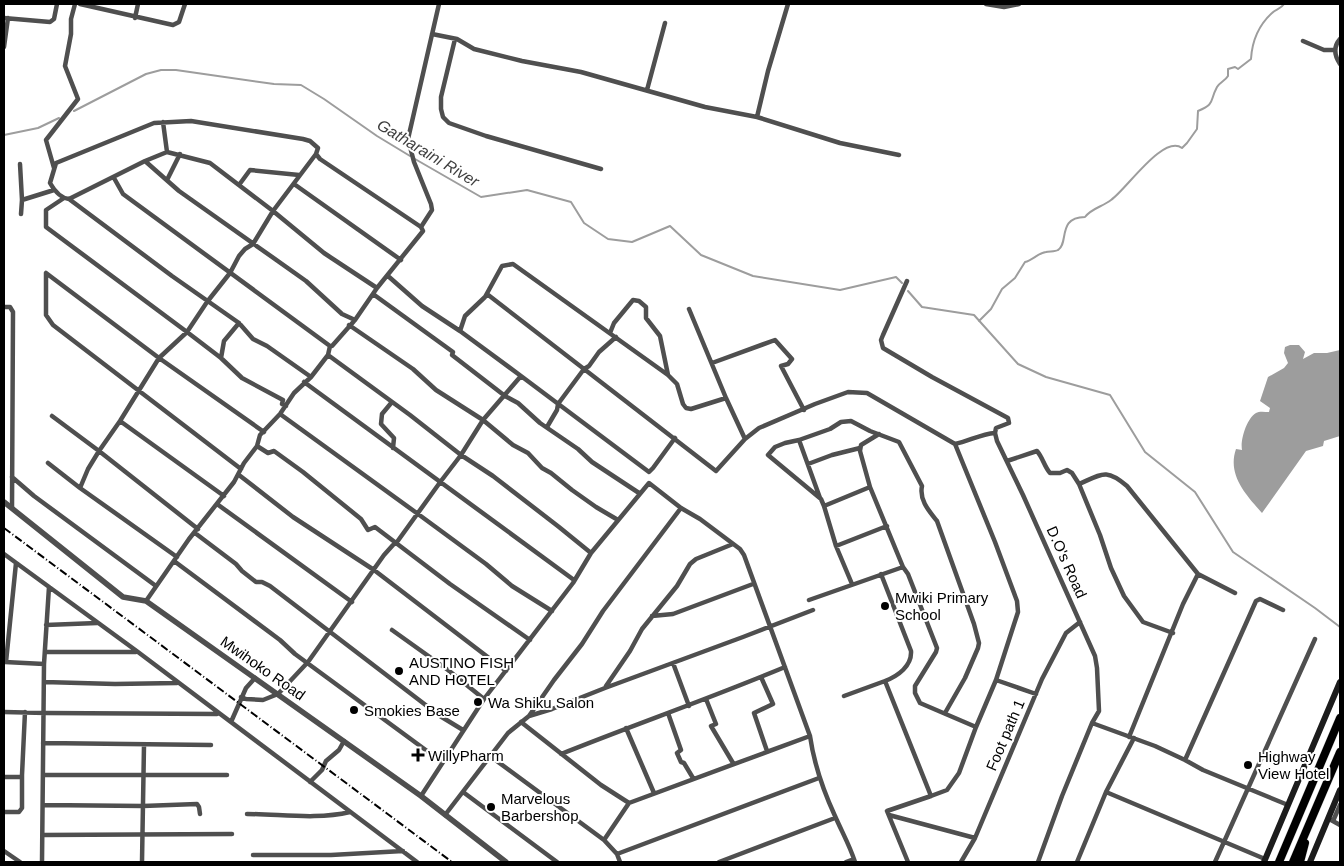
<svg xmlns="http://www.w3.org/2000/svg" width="1344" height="866" font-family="Arial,sans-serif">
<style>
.water{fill:#9d9d9d}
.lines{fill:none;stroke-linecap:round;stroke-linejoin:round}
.stream{stroke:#9d9d9d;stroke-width:2}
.trunk-casing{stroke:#dbdbdb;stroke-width:9}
.minor{stroke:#4f4f4f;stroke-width:4.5}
.tertiary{stroke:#4f4f4f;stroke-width:5.5}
.secondary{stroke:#1c1c1c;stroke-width:6}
.trunk{stroke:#000;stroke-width:8}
.rail{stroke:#000;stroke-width:2;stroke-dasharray:8 2.5 1 2.5;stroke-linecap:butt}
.poi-dot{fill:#000;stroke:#fff;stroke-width:2}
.labels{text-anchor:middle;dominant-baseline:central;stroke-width:4;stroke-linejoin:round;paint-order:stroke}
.street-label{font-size:15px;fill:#000;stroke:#fff}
.poi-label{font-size:15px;fill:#000;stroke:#fff;text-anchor:start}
.water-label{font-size:16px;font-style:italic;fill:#3e3e3e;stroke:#fff}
</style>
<rect width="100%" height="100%" fill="#fff"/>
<path class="water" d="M1290,345H1299L1305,352L1303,359L1314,353H1327L1340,350V436L1324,441L1323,446L1306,451L1262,513C1246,495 1227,475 1236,449L1242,450C1240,440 1247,418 1256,413C1259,411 1265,412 1269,412L1270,408L1260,401L1268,377L1284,368L1288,363L1284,353L1285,347Z"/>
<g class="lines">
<path class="stream" d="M74,111L146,74L161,70H176L274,84L301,85L324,99L377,136L410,156
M4,135L38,128L59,118
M415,159L481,197L527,190L571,202L584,223L608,239L632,242L670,226L701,255L753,276L840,290L896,277L902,283
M908,291L922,307L974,315L1018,364L1046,377L1110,395L1145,452L1195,492L1233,552L1315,608L1340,627
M979,321L991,309L1002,289L1015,278L1025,262C1033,260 1038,253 1046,252C1049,251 1055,252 1058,250C1069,244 1057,217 1085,217C1092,208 1102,207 1111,200C1126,190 1163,134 1182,148L1187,143L1197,129L1198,111C1216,103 1209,102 1217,87C1220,82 1225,81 1228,76V69L1235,67L1238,69L1251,59C1252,42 1259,25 1272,13C1276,9 1281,9 1284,4"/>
<defs>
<path id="trunk" d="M1279,862L1340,718
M1293,862L1340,752
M1300,862L1305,843"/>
</defs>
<use href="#trunk" class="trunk-casing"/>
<path class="minor" d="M80,4L173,25L179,22L185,4
M788,4L768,71L757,117L840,143L899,155
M986,4L1004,7L1019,4
M4,18L50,22L54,19L57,4
M135,18L138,4
M432,34L457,39L474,49L522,61L581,72L705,107L757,117
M455,39L441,97V109L443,117L449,123L486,136L601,169
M1340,39C1333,47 1334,55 1340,64
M1303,41L1324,50H1334
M4,47L8,18
M647,90L665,23
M163,122L167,152
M145,161L167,152L210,163L273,211L324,253L377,288
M20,164L22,200L21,214
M54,168L46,140L78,99L65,66L71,34V19L75,4
M114,178L123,194L330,346
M167,180L180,154
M294,184L401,260
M239,185L250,170L299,175
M64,198L46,210V227L187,332L221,358L242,378L283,400L282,404L286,406
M69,199L172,276L239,323L253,339L267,346L311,377
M22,200L54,190
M421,227L432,210L431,204L414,162L408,139L439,4
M46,273V315L53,325L241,469
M46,273L159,358L264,432
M388,276L422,306L460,331L521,376
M907,281L883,335L881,340L883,348L932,377L1008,418L1009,423L996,428L995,433L997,441L1023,495L1095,656L1097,668L1099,711L1092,723L1062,796L1038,862
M373,294L453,352L452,355L505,396L518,403L540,423L578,449L592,462L639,493
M487,294L716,471L745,439L759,428L815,404L848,392L867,393L955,444C969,441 981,434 995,433
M4,307H10L13,312L12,508
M689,309L726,398
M349,325L413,369L436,390L483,420L513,445L528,453L542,468L551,473L572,490L596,507L618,520
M460,331L465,316L485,297L502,266L513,264L668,375L677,384L683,404L686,408L691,409L726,398L745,439
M610,333L614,323L633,300L639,301L646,307V318L660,336L668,375
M328,355L410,415L461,455L493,476L559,527L591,553
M221,358L224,341L239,323
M712,363L775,340L792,359L788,364L781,366L804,410
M304,382L574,580
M392,402L382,414L381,424L394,438L393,448
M280,414L418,514L486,564L512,586L552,611
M52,416L99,451L198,529
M120,421L224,496
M547,427L557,410L558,404L584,369L589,366L599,352L616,337
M879,434L861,445L860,451L870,487L903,567L908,574L937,648L936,652L915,686V693L920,703L976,727
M799,440L820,498
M257,446L268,453L274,451L303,472L361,519L368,530L375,527L450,584L530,640
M1007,461L1037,451C1043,458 1044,466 1050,473H1060L1067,470L1072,473L1079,484L1100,535L1111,568L1124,596L1143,622L1173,633
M48,463L80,488L177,557
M808,464L832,455L860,448
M239,475L293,517L374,570L506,671
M12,477L34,496L156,586
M1079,484C1102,474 1106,468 1127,486L1198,574L1235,593
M80,488L88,469L99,451L120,421L159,358L187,332L207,302L230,273L239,256L245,249L253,244L273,211L316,154
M217,504L352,602
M824,506L870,487
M195,533L236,564L242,571L256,582H262L270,586L440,716L463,730
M836,546L887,526
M4,554L138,652L417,862
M174,561L280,640L295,654L442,762
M881,574L911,651C912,666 898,676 885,681L931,796L947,790L959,773L976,727L996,680L1018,612L1017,601L995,542L955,444
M852,584L836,546L824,506L821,499L768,455L775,447L785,443L799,440L830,429L841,422L851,421L870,431L899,442L922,486C919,500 929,511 937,521L974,624L979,643L978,648L965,678L945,713
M809,600L903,567
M146,601L189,539L234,482L244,463L257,446L260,435L280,414L294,393L311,377L328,355L330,346H332L355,320L377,288L423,231L421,227L320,159L316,154L318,148L310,141L303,139L191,121L154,123L56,163L50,183C54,190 60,198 69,199L145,161L179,191L306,281L342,314L355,320
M652,616L673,614L753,584
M46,625L97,623
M392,630L448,670L484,699
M45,652H136
M5,662L44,664
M6,662L16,563
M673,663L689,706
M761,677L773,704L754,713L767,751
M996,680L1036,694
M44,682L115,684L177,683
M606,686L630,651L642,629L677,586L690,564L696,559L733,544
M844,696L885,681
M241,697L246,699L263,700L278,694L308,662L384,555L393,545L397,542L441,481L461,455L483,420L521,376L649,472L653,468L675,438
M706,699L716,724L711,726L733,763
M4,712L46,713L217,714
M668,713L681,750L677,753L681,762L684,763L693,778
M529,716L554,680L582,644L603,611L681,508
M231,722L246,688L255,678
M521,722L601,785L629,803L810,736
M1092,723L1155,746L1185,760L1203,770L1288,805
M626,728L654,793
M1129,737L1183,604L1198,574
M43,743L211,745
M561,754C636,724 711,698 785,667
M490,756L604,840L617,854L620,862
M1185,760L1256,601L1260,599L1283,610
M43,775H227
M4,777H22
M310,782L322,770L326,761L339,750L344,741
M463,792L557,862
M1106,792L1265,859
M421,796L484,699L573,583L591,553L649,483L681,508L700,519L740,549L744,555L810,736C814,764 823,790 835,816C842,832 850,846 855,862
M43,805L143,806L197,804L199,807L200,814
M4,812H19L22,808V775L25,712
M247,814C281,814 316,820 350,812
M445,815L508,733L529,716L552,709L605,688L743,637L813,610
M889,815L975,838
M1331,820L1340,825
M1333,821L1340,805
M43,835L232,834
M604,840L629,803
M4,851L20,862
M617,854L819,778
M253,855H331L403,851
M42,862L44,664L49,587
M142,862L144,745
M719,862L835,818
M846,862L854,859
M908,862L887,811L931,796
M961,862L975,838L1042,679L1066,633L1080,622
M1077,862L1106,792L1134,738
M1215,862L1315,639"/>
<path class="tertiary" d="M4,502L123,597L146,601L421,796L506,862"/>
<path class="secondary" d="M1264,862L1340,682
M1310,862L1340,790"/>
<use href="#trunk" class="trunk"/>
<path class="rail" d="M4,528L452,862"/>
</g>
<g class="poi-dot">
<circle cx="885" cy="606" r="5"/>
<circle cx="399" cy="671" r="5"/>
<circle cx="478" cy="702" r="5"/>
<circle cx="354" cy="710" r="5"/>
<path d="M415.5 747.5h5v5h5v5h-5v5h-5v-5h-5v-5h5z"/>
<circle cx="1248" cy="765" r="5"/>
<circle cx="491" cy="807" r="5"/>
</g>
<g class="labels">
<g class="street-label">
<text transform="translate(1067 562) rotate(66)">D.O's Road</text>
<text transform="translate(263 668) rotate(35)">Mwihoko Road</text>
<text transform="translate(1005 735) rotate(-67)">Foot path 1</text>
</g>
<g class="poi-label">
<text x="895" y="597">Mwiki Primary<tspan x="895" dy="17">School</tspan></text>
<text x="409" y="662">AUSTINO FISH<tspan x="409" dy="17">AND HOTEL</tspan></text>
<text x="488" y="702">Wa Shiku Salon</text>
<text x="364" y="710">Smokies Base</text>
<text x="428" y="755">WillyPharm</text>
<text x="1258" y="756">Highway<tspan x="1258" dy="17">View Hotel</tspan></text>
<text x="501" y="798">Marvelous<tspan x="501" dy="17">Barbershop</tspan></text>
</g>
<g class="water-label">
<text transform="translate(428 153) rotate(31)">Gatharaini River</text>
</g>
</g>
<rect width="1344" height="866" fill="none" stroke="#000000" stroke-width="10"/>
</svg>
